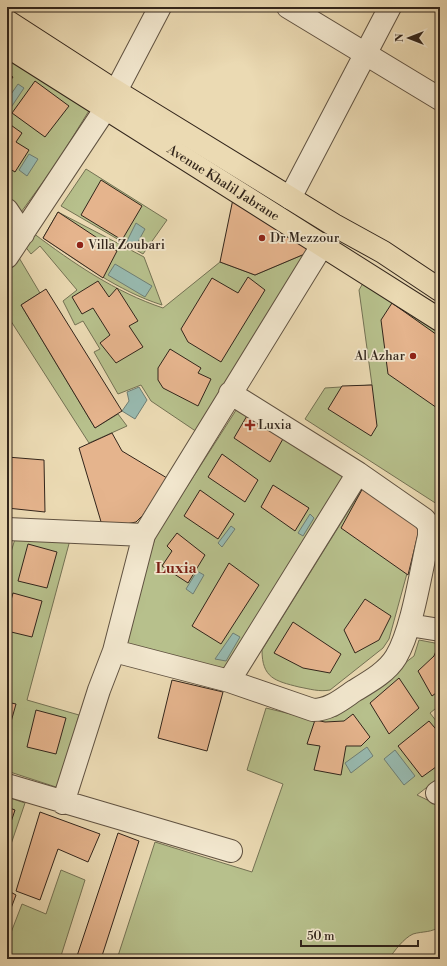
<svg xmlns="http://www.w3.org/2000/svg" width="447" height="966" font-family="'Libre Bodoni',serif">
<style>
.green{fill:#b7c08c;stroke:#747254}
.water{fill:#98bab0;stroke:#6f7e74}
.building{fill:#e5b48d;stroke:#32251b}
.lines{fill:none;stroke-linecap:round;stroke-linejoin:round}
.minor-casing{stroke:#605241;stroke-width:24}
.major-casing{stroke:#32251b;stroke-width:24}
.minor{stroke:#f2e7ce;stroke-width:22}
.major{stroke:#ebdab3;stroke-width:22}
.poi-dot{fill:#8f2418;stroke:#f2e7ce;stroke-width:1.5}
.labels{text-anchor:middle;dominant-baseline:central;stroke-width:3.5;stroke-linejoin:round;paint-order:stroke}
.street-label{font-size:13px;fill:#32251b;stroke:#f2e7ce}
.poi-label{font-size:13px;fill:#32251b;stroke:#f2e7ce;text-anchor:start}
.quarter-label{font-size:15px;font-weight:bold;fill:#7a1f14;stroke:#f2e7ce}
</style>
<rect width="100%" height="100%" fill="#ebdab3"/>
<filter id="stains"><feTurbulence type="fractalNoise" baseFrequency=".005" numOctaves="4"/><feColorMatrix values="0 0 0 0 .2 0 0 0 0 .09 0 0 0 0 .02 0 0 0 .5 -.17"/></filter>
<radialGradient id="worn" r=".72"><stop offset=".6" stop-color="#630" stop-opacity="0"/><stop offset="1" stop-color="#630" stop-opacity=".3"/></radialGradient>
<path class="green" d="M7,58L90,109L56,164L19,215L7,198Z
M86,169L167,220L143,254L61,206Z
M58,212L144,257L162,305C118,291 81,263 43,238Z
M33,233C73,263 115,292 163,308L220,262L255,275L307,253L197,432L151,401L141,385L118,394L94,352L100,349L83,321L75,325L63,301L77,290L40,246L31,254L24,245Z
M18,256L40,293L21,305L95,428L118,414L127,426L89,443L7,315V271Z
M366,278L440,325V506L305,419L325,388L372,385L359,290Z
M240,404L345,478L227,669L122,645L156,535Z
M364,486L420,526L389,639L383,648L330,690C319,692 310,689 299,687C275,681 262,678 262,650Z
M15,539L70,540L27,700L79,715L59,788L7,771V565Z
M419,640L440,644V705L430,713L440,726V777L417,795L440,806V876L437,881L440,885V926C432,933 423,931 413,934C404,938 394,951 389,959H117L155,842L252,872L283,784L247,770L266,708L315,720L337,716L414,656Z
M7,797L25,803L7,856Z
M61,870L85,880L60,959H7V943L22,904L46,914Z"/>
<path class="water" d="M18,84L24,88L10,109L7,106V100Z
M29,154L38,159L27,176L19,170Z
M136,223L145,229L134,249L126,243Z
M115,264L152,286L145,297L108,275Z
M139,387L147,400L135,419L122,411L129,401L127,392Z
M310,514L314,518L303,536L298,533Z
M231,526L235,529L222,547L218,543Z
M197,571L204,575L193,594L186,589Z
M233,633L240,637L226,661L215,659Z
M367,747L373,756L351,773L345,763Z
M395,750L415,776L404,785L384,759Z"/>
<path class="building" d="M7,73L13,77L7,85Z
M35,81L69,106L45,137L12,113Z
M8,123L22,133L16,142L29,150L15,172L7,167Z
M101,180L142,206L122,240L81,215Z
M233,199L312,246L307,253L255,275L220,262Z
M58,212L117,251L103,278L43,238Z
M248,277L265,290L221,362L188,342L181,329L212,278L238,293Z
M98,281L109,297L117,288L138,321L129,326L143,347L116,363L100,343L110,335L93,308L82,314L72,297Z
M46,289L122,411L95,428L21,305Z
M392,303L440,337V410L388,374L381,320Z
M170,349L201,368L198,373L211,379L198,406L163,388L158,380V368Z
M372,385L377,426L371,436L328,409L342,386Z
M248,414L284,437L270,462L234,438Z
M112,433L122,451L167,478L143,515L136,522L121,525H102L79,448Z
M222,454L258,480L245,502L208,477Z
M7,457L44,460L45,512L7,508Z
M273,485L309,508L295,531L261,507Z
M364,486L420,526L408,575L341,528Z
M200,490L234,514L218,539L184,516Z
M177,533L205,555L188,583L162,566L172,551L167,546Z
M28,544L57,552L47,588L18,581Z
M229,563L259,585L221,644L192,626Z
M13,593L42,601L32,637L7,631V615Z
M365,599L391,616L379,640L355,653L344,630Z
M293,622L341,654L330,673L303,668L274,653Z
M436,651L440,653V690L432,696L418,671L434,656Z
M399,678L419,708L389,734L370,703Z
M172,680L223,692L207,751L158,738Z
M7,702L16,704L7,736Z
M36,710L66,718L56,754L27,747Z
M353,714L370,737L361,746H346L341,775L314,770L320,746L307,744L315,720L325,722L344,721Z
M429,721L440,734V764L422,777L398,746Z
M7,807L15,810L7,834Z
M40,812L100,834L88,862L58,849L40,900L16,891Z
M118,833L139,841L101,959H76Z
M7,890L16,895L7,919Z"/>
<g class="lines">
<defs>
<path id="minor" d="M288,7L440,99
M116,91L160,7
M290,198L390,7
M7,210L23,234
M7,257L106,108
M7,529L144,535
M409,625L440,630
M114,651L229,681L313,710C329,710 341,700 354,691C369,682 387,672 396,657C413,628 421,569 429,536V525L424,519L358,473L230,393
M229,681L358,473
M7,785L231,851
M437,793L440,791
M63,803L99,690L114,651L144,535L323,244"/>
<g id="major">
<path d="M7,21L109,87L334,225L383,252L440,290"/>
<path id="s1" d="M7,46L440,320"/>
</g>
</defs>
<use href="#minor" class="minor-casing"/>
<use href="#major" class="major-casing"/>
<use href="#minor" class="minor"/>
<use href="#major" class="major"/>
</g>
<g class="poi-dot">
<circle cx="262" cy="238" r="4"/>
<circle cx="80" cy="245" r="4"/>
<circle cx="413" cy="356" r="4"/>
<path d="M248 419h4v4h4v4h-4v4h-4v-4h-4v-4h4z"/>
</g>
<g class="labels">
<g class="street-label">
<text stroke="none"><textPath href="#s1" startOffset="256">Avenue Khalil Jabrane</textPath></text>
</g>
<g class="poi-label">
<text x="270" y="238">Dr Mezzour</text>
<text x="88" y="245">Villa Zoubari</text>
<text x="405" y="356" text-anchor="end">Al Azhar</text>
<text x="258" y="425">Luxia</text>
</g>
<g class="quarter-label">
<text x="176" y="568">Luxia</text>
</g>
</g>
<rect width="447" height="966" fill="none" stroke="#ebdab3" stroke-width="24"/>
<rect x="8" y="8" width="431" height="950" fill="none" stroke="#32251b" stroke-width="2"/>
<rect x="12" y="12" width="423" height="942" fill="none" stroke="#32251b"/>
<g transform="translate(409 38) rotate(270)" stroke="#f2e7ce" stroke-width="3" paint-order="stroke">
<path d="M0-3L7 15L0 10L-7 15Z" fill="#32251b"/>
<text y="-6" font-size="11" font-weight="bold" text-anchor="middle" fill="#32251b">N</text>
</g>
<path d="M301 940v6h117v-6" fill="none" stroke="#32251b" stroke-width="2"/>
<text x="307" y="940" font-size="12" fill="#32251b" stroke="#f2e7ce" stroke-width="3" paint-order="stroke">50 m</text>
<rect width="100%" height="100%" filter="url(#stains)"/>
<rect width="100%" height="100%" fill="url(#worn)"/>
</svg>
